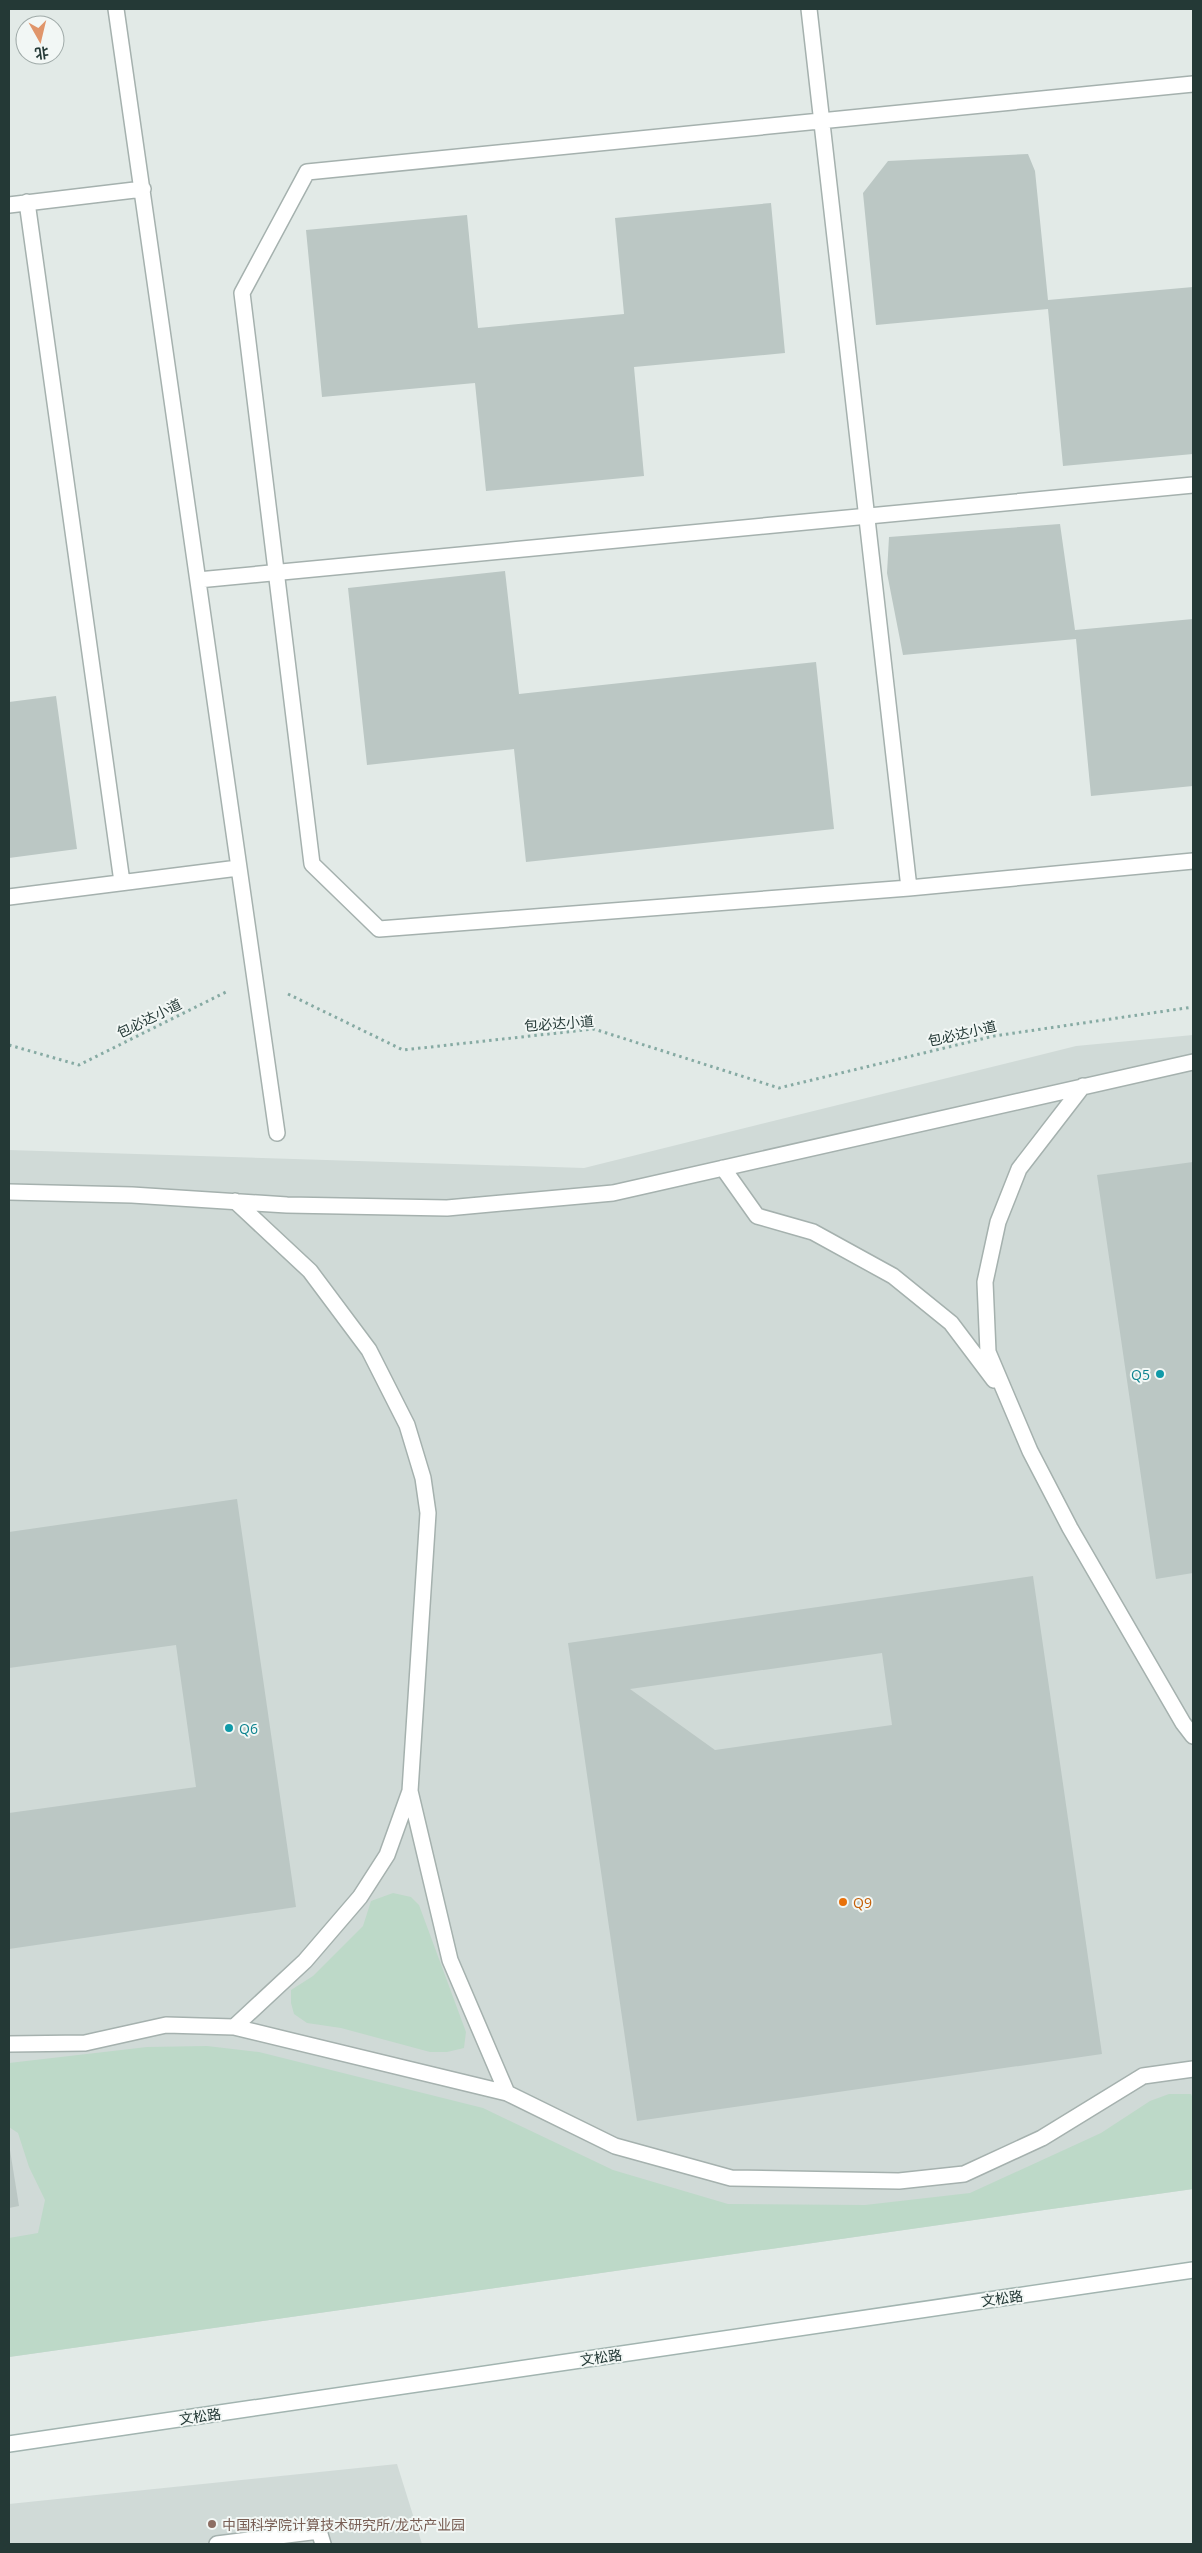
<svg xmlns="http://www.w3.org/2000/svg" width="1202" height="2553" font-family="'Open Sans','Noto Sans SC',sans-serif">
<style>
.built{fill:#d0dad7}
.green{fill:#bdd9c8}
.building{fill:#bbc7c4;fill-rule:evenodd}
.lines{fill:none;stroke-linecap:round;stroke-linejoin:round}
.lane-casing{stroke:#a5b1ae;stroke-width:18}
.street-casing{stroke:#a5b1ae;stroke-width:18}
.secondary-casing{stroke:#a2b4b0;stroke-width:18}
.path{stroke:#86aaa3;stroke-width:3;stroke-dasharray:2.5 4;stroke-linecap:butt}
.lane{stroke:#fff;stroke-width:15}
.street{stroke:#fff;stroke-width:15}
.secondary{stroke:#fff;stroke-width:15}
.culture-dot{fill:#0f9aa8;stroke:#f2f7f5;stroke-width:2}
.food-dot{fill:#e8710a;stroke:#f2f7f5;stroke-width:2}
.education-dot{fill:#8d6e63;stroke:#f2f7f5;stroke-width:2}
.labels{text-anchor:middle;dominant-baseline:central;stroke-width:4;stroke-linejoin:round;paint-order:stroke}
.street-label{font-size:14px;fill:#243936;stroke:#f2f7f5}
.culture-label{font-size:14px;fill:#0d838f;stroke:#f2f7f5;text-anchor:end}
.food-label{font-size:14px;fill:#c56008;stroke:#f2f7f5;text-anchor:start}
.education-label{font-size:14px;fill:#785e54;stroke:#f2f7f5;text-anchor:start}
</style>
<rect width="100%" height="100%" fill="#e2eae7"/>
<path class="built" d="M1193,1035V2189L9,2357V1150L584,1168L1076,1046Z
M397,2464L422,2544H9V2504Z"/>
<path class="green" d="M393,1893L411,1897L419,1905L466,2032L464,2048L447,2052H430L341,2028L307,2023L294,2014L291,2003V1990L313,1976L363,1926L371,1901Z
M207,2046L259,2052L483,2108L613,2170L728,2204L865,2205L970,2193L1101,2133L1150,2101L1169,2094H1191L1193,2099V2189L9,2357V2238L38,2233L45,2200L29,2167L18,2133L9,2127V2063L147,2047Z"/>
<path class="building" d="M1028,154L1035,171L1048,300L1193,287V454L1063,466L1048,309L876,325L863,193L888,161Z
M771,203L785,353L634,367L644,476L486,491L475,383L322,397L306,230L467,215L478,328L624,314L615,218Z
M1060,524L1075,630L1193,619V786L1091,796L1076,639L903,655L887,573L889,537Z
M505,571L519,694L816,662L834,829L526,862L514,749L367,765L348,588Z
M56,696L77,849L9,858V702Z
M1193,1162V1573L1156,1579L1097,1175Z
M237,1499L296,1907L9,1949V1813L196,1787L176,1645L9,1668V1532Z
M1033,1576L1102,2054L637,2121L568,1643ZM882,1653L892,1725L715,1750L630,1689Z
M9,2144L19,2206L9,2208Z"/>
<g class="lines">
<defs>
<path id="lane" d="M809,9L909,888
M1193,84L307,172L242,293L312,864L379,929L909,888L1193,861"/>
<path id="street" d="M116,9L277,1133
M27,202L122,882
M9,205L143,189
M198,580L1193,485
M9,897L238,868
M1083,1086L1019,1169L998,1222L985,1282L988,1352L1030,1451L1070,1528L1183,1723L1193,1736
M723,1168L757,1216L813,1232L893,1276L951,1323L994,1380
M9,1192L132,1195L287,1205L447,1208L613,1193L1193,1062
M410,1791L450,1960L507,2093
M234,2027L305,1961L360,1897L387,1855L410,1791L428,1513L423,1478L407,1425L369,1350L310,1271L235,1201
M9,2044L85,2043L166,2025L234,2027L507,2093L615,2146L731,2178L899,2181L964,2174L1042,2138L1143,2076L1193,2069
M217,2544L319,2531L323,2544"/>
<path id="secondary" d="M9,2444L1193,2270"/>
</defs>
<use href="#lane" class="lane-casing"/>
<use href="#street" class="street-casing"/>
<use href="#secondary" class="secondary-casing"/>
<path class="path" d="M288,994L403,1050L594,1029L779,1088L994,1036L1193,1007
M9,1045L79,1065L228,991"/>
<use href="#lane" class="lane"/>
<use href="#street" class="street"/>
<use href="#secondary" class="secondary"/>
</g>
<g class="culture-dot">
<circle cx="1160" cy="1374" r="5"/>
<circle cx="229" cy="1728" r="5"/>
</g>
<circle class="food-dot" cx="843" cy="1902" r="5"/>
<circle class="education-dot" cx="212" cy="2524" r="5"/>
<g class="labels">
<g class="street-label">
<text transform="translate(149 1018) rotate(-26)">包必达小道</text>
<text transform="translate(559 1023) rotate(-4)">包必达小道</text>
<text transform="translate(962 1033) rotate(-13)">包必达小道</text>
<text transform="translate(1002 2298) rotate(-8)">文松路</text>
<text transform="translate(601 2357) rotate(-8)">文松路</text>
<text transform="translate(200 2416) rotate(-8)">文松路</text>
</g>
<g class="culture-label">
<text x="1150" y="1374">Q5</text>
<text x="239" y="1728" text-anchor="start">Q6</text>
</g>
<g class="food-label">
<text x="853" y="1902">Q9</text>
</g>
<g class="education-label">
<text x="222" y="2524">中国科学院计算技术研究所/龙芯产业园</text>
</g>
</g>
<rect width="1202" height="2553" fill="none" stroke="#243936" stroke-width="20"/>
<g transform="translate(40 40) rotate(172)"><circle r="24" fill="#f2f7f5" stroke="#a0aba9"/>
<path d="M0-4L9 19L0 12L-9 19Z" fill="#e0956a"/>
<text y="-8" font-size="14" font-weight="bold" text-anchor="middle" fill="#243936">北</text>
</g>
</svg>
